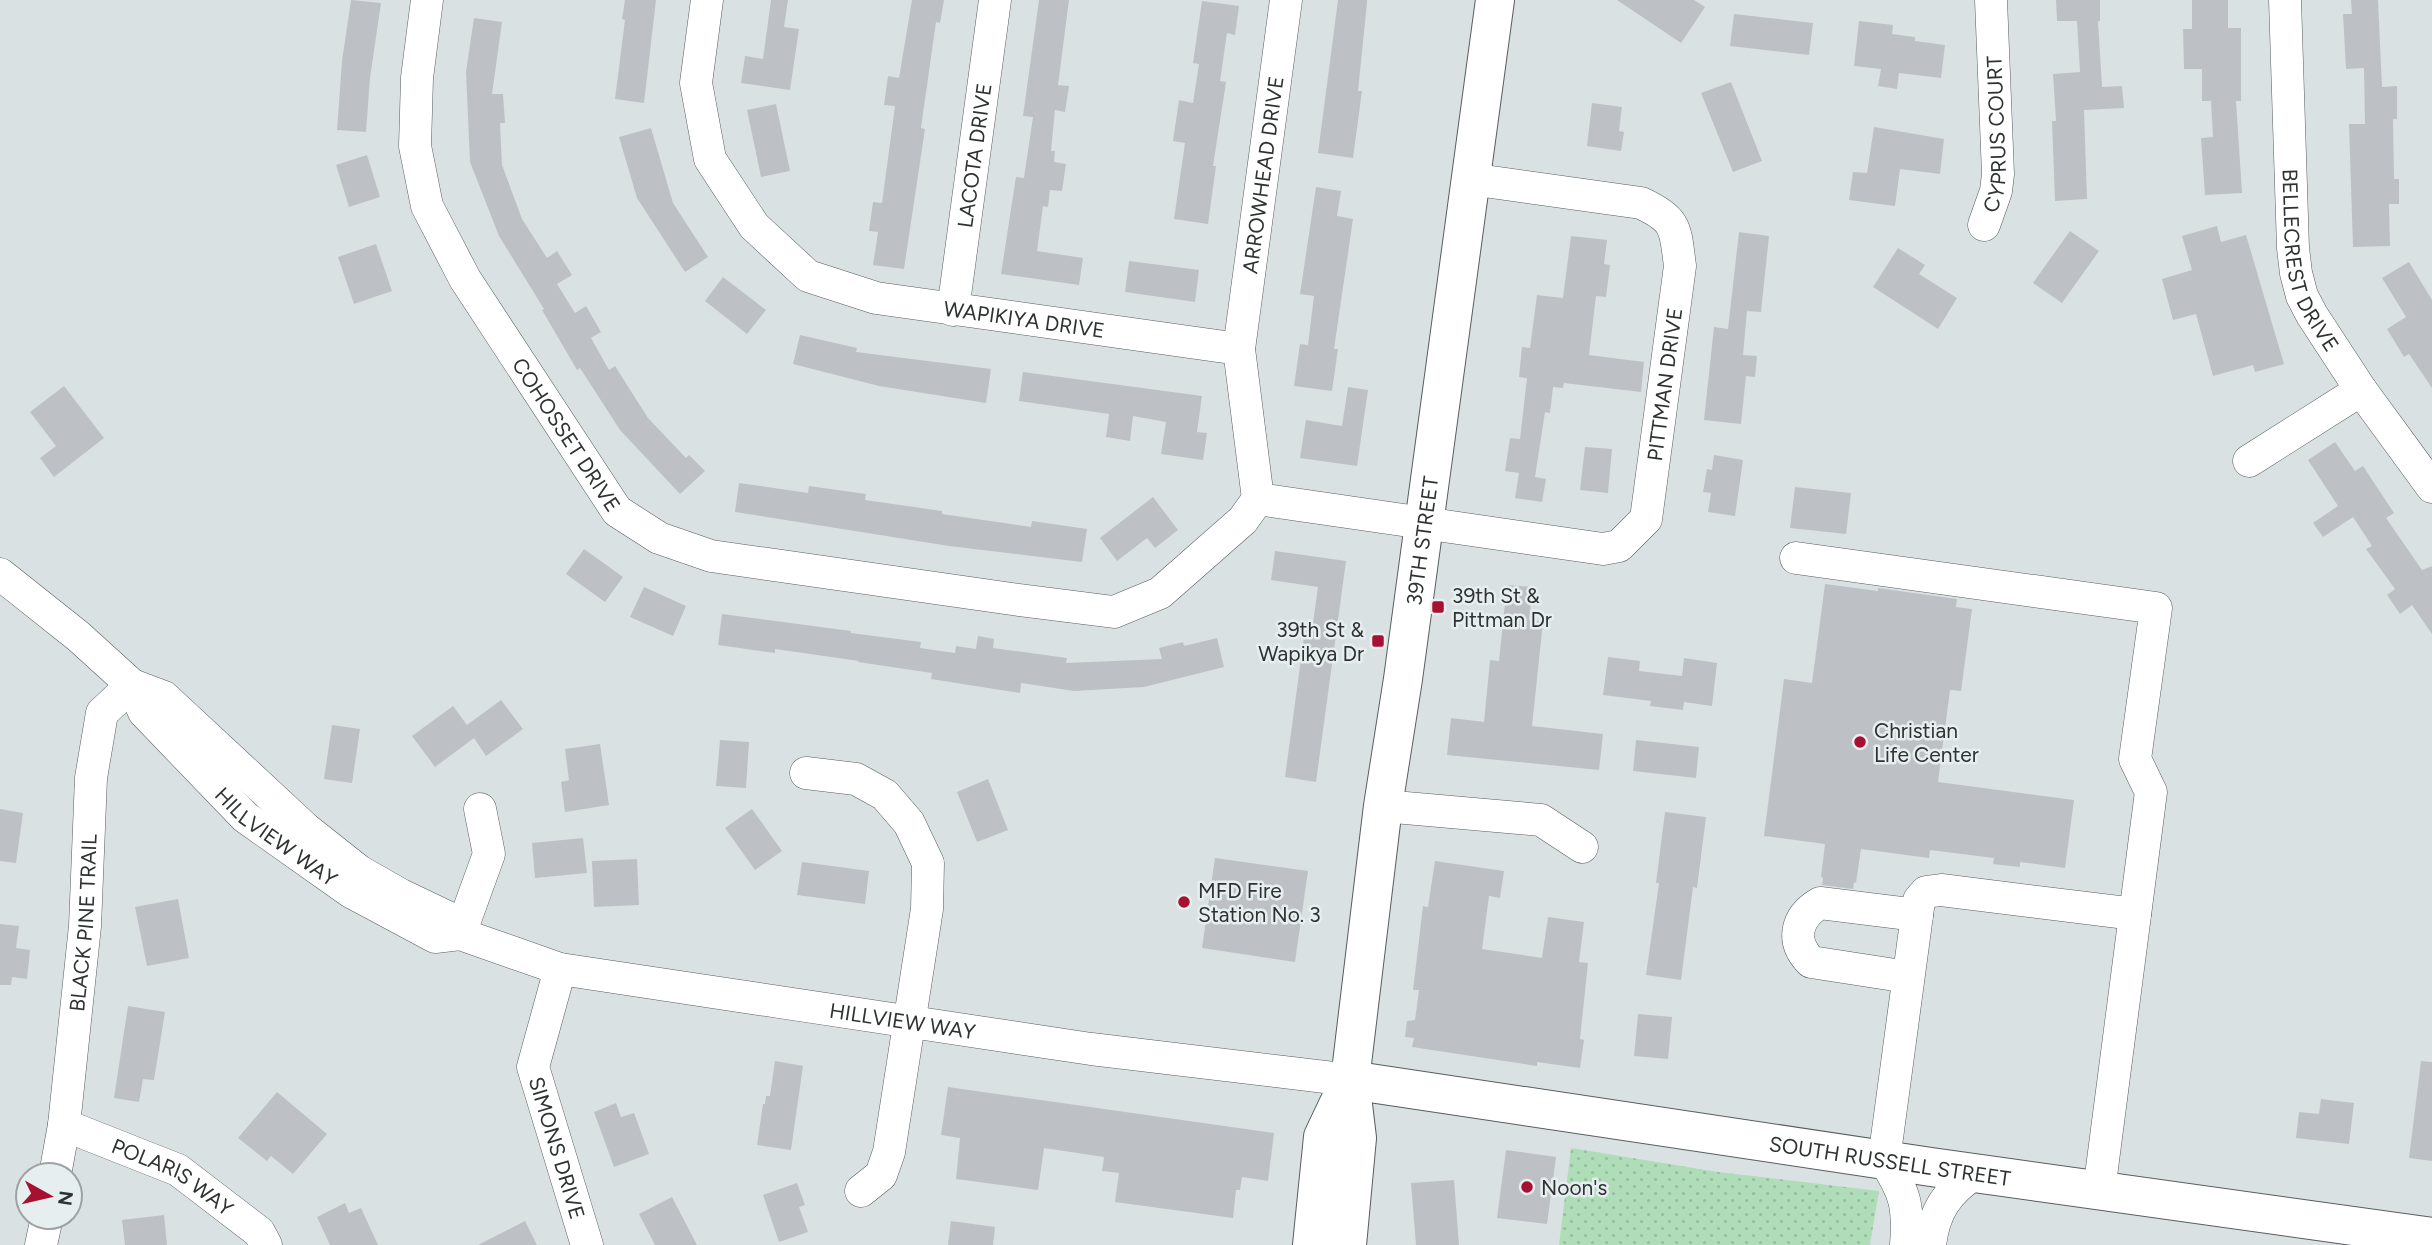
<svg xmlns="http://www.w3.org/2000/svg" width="2432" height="1245" font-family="Figtree,sans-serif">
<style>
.park{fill:url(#park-dots)}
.building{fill:#bdc1c6}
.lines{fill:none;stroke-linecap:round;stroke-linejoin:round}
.minor-casing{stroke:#585d5f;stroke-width:33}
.major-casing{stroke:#585d5f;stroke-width:40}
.minor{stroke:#fff;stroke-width:32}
.major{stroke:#fff;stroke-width:38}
.poi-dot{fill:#a81031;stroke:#e7eef0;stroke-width:2.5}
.labels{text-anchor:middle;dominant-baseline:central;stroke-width:5;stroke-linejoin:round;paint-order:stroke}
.street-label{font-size:21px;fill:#2f3233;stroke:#e7eef0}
.poi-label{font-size:21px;fill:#2f3233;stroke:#e7eef0;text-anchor:start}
</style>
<defs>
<pattern id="park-dots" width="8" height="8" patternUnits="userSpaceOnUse" patternTransform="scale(1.75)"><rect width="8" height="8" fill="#afddb8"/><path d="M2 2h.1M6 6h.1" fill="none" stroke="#97be9f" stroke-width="1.8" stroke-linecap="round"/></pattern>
</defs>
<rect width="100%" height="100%" fill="#dae1e3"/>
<path class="park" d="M1571,1148L1718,1172L1879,1191L1870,1245H1559Z"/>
<path class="building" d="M351,0L381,3L370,78L366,132L337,130L342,61Z
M625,0H656L644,103L615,99L625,20L622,19Z
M771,0H788L784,27L799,29L790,90L741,83L745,56L763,59Z
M912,0H944L940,23L936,22L921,128L925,129L904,269L873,265L878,232L869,231L873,202L882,203L895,106L884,105L888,76L899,78Z
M1039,0H1069L1058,85L1069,86L1065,112L1055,110L1051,151H1055L1054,162L1066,164L1062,191L1050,190L1048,207L1043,206L1037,251L1083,258L1079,285L1001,274L1016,177L1024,178L1033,117L1023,116Z
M1338,0H1367V3L1358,91H1362L1353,158L1318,153Z
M1617,0H1694L1705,7L1681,43Z
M2056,0H2100V21H2098L2102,87L2122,86L2124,108L2084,110L2087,199L2055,201L2052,121H2056L2053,74L2080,72L2077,21H2057Z
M2192,0H2228V28H2241V101H2236L2242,193L2205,195L2201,138L2213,137L2211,101H2202V69H2184L2183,29H2192Z
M2351,0H2378L2382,87L2397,86V119H2393L2394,179H2399V204H2389L2390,246L2353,247L2349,124H2365L2364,68L2346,69L2343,14H2352Z
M1202,1L1239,6L1235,35L1227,33L1220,81L1226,82L1213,166H1216L1208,224L1174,219L1185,143L1173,141L1179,100L1193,103L1199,64L1193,63Z
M1734,14L1813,23L1809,55L1730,46Z
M474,18L502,22L492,94H503L505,123H500L502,165L522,219L547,258L557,251L572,275L557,284L575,313L586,306L601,332L591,338L609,370L615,366L648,418L686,458L689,455L705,471L680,494L620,430L580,368L577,370L542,310L544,309L499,236L470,162L466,72Z
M1859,21L1893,25L1892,34L1915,37V41L1945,45L1941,78L1899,73L1897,89L1878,86L1881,69L1854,66Z
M1731,82L1762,161L1733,172L1701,93Z
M1592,103L1622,107L1619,131L1624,132L1621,151L1587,146Z
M776,104L790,171L761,177L747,110Z
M1874,127L1944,139L1940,174L1900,169L1895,206L1849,200L1853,172L1867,173Z
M651,128L673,203L708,257L685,272L637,198L619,137Z
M367,155L380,197L349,207L336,165Z
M1316,187L1341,191L1337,216L1353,219L1334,349H1338L1332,391L1294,386L1300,344L1308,345L1314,296L1300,294Z
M2217,226L2221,242L2246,235L2284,364L2255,372L2253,365L2213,376L2196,314L2173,320L2162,279L2192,270L2182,236Z
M2070,231L2099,251L2062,303L2033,283Z
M1739,232L1769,236L1761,312L1747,311L1743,355L1757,356L1755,377L1746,376L1741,424L1704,420L1714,327L1728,329Z
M1571,236L1607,240L1604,264L1610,265L1606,297L1596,296L1589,355L1644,362L1641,392L1564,383L1563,388L1553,387L1550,413L1545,412L1535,477L1546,479L1542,502L1515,498L1519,473L1505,471L1510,438L1520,439L1527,378L1519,377L1522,347L1530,348L1537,295L1563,298Z
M376,244L392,291L354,304L338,257Z
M1898,248L1925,265L1919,274L1957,298L1938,329L1873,287Z
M1129,261L1199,270L1195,302L1125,292Z
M2409,262L2432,300V388L2409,354L2404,357L2387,329L2406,317L2382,278Z
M723,277L766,310L747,334L705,301Z
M800,335L857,348L856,352L991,369L986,403L879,386L793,364Z
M1023,372L1202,396L1197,432L1207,433L1203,460L1161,454L1166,422L1133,416L1130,441L1106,437L1109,414L1019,401Z
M64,386L104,438L54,477L40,458L56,446L30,412Z
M1348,387L1368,390L1357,466L1300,458L1306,420L1342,426Z
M2335,442L2355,471L2363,466L2394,513L2386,518L2422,570L2432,566V634L2412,605L2400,614L2387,595L2395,589L2366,549L2372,546L2353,517L2323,537L2313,523L2338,506L2308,460Z
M1585,447L1612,449L1608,493L1580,490Z
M1714,455L1743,460L1735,516L1708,512L1711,493L1703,492L1707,469L1712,470Z
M739,483L808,493L809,486L866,494L865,500L942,511V514L1031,527L1032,521L1087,529L1082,562L949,546L735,512Z
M1795,487L1851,493L1846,534L1790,528Z
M1153,497L1178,530L1155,548L1147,538L1117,561L1100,538Z
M584,549L623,577L605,602L566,574Z
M1275,551L1346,561L1316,782L1285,777L1306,622L1313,623L1318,587L1271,580Z
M1825,584L1878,591V588L1957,599L1956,607L1972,609L1961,691L1950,690L1938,782L2074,800L2065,868L2020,862V867L1993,864L1994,858L1930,850L1929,858L1861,849L1856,883L1854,882L1853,889L1822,885L1823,878L1821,877L1825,844L1764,836L1784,679L1812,683Z
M1507,585L1533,587L1529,620L1543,622L1532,726L1603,734L1599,770L1447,755L1451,718L1484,722L1490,660L1499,661Z
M644,587L686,606L673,636L630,617Z
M722,614L851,631V633L921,642L920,648L955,653L956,646L976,649L978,636L994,639L993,648L1067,658L1066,663L1162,659L1159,648L1183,642L1184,646L1217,638L1224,667L1144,687L1074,691L1021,683L1020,693L931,679L932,673L858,662L859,661L775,649V653L718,645Z
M1608,657L1640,661L1639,671L1682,676L1684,658L1717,663L1712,706L1684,702L1683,710L1650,706L1651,701L1603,695Z
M501,700L523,729L486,756L474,738L435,767L412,736L453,706L467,725Z
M332,725L360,729L352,783L324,779Z
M720,740L749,742L746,788L716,786Z
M1636,740L1699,747L1696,778L1633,771Z
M600,744L609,805L565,812L561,782L569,780L565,749Z
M988,779L1008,830L977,842L957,792Z
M0,809L23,813L16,863L0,861Z
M752,809L782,851L755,870L725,828Z
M1665,812L1706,817L1697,888L1693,887L1681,980L1646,975L1659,883H1656Z
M583,838L587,873L535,878L532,843Z
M1215,858L1308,871L1295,962L1202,948Z
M637,859L639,905L594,907L592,861Z
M1435,861L1504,871L1500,898L1489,896L1482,949L1542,958L1548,917L1584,922L1579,962L1588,963L1580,1039L1584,1040L1580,1068L1537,1062V1066L1412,1047L1414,1038L1405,1037L1407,1021L1415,1020L1419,990H1413L1423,906L1428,907Z
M802,862L869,871L865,904L797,895Z
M178,899L189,958L147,966L135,907Z
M0,924L19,926L16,948L30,950L27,979L12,977L11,985H0Z
M128,1006L165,1012L154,1080L143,1079L139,1102L114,1098Z
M1638,1014L1672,1017L1668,1059L1634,1056Z
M775,1061L803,1066L791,1150L757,1145L763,1104H765L766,1096H770Z
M2421,1061L2432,1062V1161L2409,1158Z
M948,1087L1274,1133L1268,1181L1242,1177L1240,1190H1236L1233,1218L1115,1202L1119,1173L1102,1171L1104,1157L1044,1148L1038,1190L956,1179L960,1138L941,1135Z
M277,1092L327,1134L293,1174L271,1156L267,1161L238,1138Z
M2321,1099L2354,1103L2349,1144L2296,1138L2299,1112L2319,1114Z
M616,1103L621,1117L634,1113L649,1154L614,1167L594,1112Z
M1506,1150L1556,1157L1547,1224L1497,1218Z
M1454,1180L1459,1245H1416L1411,1183Z
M797,1183L805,1205L799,1207L808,1232L779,1242L763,1195Z
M672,1197L697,1245H655L639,1214Z
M345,1203L349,1213L361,1208L378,1245H330L317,1217Z
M164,1215L167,1245H125L122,1220Z
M525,1221L537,1245H478Z
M951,1221L995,1227L993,1245H948Z"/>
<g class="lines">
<defs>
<g id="minor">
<path id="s1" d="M427,0L417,78L415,146L427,206L465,279L617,511L659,538L711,556L1012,599L1114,612L1160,593L1243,520L1258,499"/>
<path id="s2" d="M707,0L696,83L710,159L754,226L808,276L876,298L1239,349"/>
<path id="s3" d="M2285,0L2293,248L2296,273L2302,296L2312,315L2361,390L2432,487"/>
<path id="s4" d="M1984,225L1996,191L1998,174L1991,0"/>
<path id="s5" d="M953,310L995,0"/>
<path d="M2249,461L2361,390"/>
<path id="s6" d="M1258,499L1603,549L1619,546L1646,519L1680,266C1675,229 1678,220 1641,203L1470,179"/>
<path id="s7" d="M1258,499L1239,349L1286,0"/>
<path d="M1796,558L2156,608L2135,759L2151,792L2099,1191"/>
<path d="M0,574L78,636L132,685L164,697L306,829L359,871L401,895L447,917L460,934"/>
<path id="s8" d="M132,685L144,712L245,817L351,892L435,937L460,934L560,969L1091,1049L1350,1080"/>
<path d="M806,773L856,779L885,795L909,823L928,863L927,909L889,1152L881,1175L861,1191"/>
<path d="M1383,806L1541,820L1582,847"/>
<path d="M460,934L489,854L480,809"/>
<path id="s9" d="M560,969L533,1067L587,1245"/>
<path d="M1908,977L1811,962C1790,941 1796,917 1820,903L1917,915"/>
<path id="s10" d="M64,1125L178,1170L259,1232L266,1245"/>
<path id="s11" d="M55,1175L64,1125L85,926L91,778L102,713L132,685"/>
<path d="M41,1245L47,1217"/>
<path d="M1906,1245C1909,1206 1905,1192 1884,1160L1919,900L1926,892L1941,890L2135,914"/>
<path d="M1930,1245C1934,1211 1947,1192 1975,1173"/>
</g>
<g id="major">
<path id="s12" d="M1350,1080L1931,1167L2432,1237"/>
<path d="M1312,1245L1323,1137L1350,1080"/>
<path id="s13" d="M1347,1245L1357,1138L1350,1080L1383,806L1403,679L1495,0"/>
</g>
</defs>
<use href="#minor" class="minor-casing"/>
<use href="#major" class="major-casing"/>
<use href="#minor" class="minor"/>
<use href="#major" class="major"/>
</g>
<g class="poi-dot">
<rect x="1431" y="600" width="14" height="14" rx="3.5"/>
<rect x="1371" y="634" width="14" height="14" rx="3.5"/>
<circle cx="1860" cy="742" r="7"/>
<circle cx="1184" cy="902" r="7"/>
<circle cx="1527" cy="1187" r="7"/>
</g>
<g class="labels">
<g class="street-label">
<text stroke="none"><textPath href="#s4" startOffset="93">CYPRUS COURT</textPath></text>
<text stroke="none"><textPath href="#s5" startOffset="156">LACOTA DRIVE</textPath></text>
<text stroke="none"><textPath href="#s7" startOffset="327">ARROWHEAD DRIVE</textPath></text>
<text stroke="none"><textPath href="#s3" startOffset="264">BELLECREST DRIVE</textPath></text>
<text stroke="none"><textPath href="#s2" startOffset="536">WAPIKIYA DRIVE</textPath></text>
<text stroke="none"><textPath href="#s6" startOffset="539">PITTMAN DRIVE</textPath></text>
<text stroke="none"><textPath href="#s1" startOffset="476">COHOSSET DRIVE</textPath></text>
<text stroke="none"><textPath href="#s13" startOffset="710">39TH STREET</textPath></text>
<text stroke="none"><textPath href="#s8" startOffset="212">HILLVIEW WAY</textPath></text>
<text stroke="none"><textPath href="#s11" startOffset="254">BLACK PINE TRAIL</textPath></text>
<text stroke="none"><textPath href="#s8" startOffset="878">HILLVIEW WAY</textPath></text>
<text stroke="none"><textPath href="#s9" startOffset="186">SIMONS DRIVE</textPath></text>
<text stroke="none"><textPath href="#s12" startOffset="546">SOUTH RUSSELL STREET</textPath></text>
<text stroke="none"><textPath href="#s10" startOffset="121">POLARIS WAY</textPath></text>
</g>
<g class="poi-label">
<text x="1452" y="595">39th St &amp;<tspan x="1452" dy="24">Pittman Dr</tspan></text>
<text x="1364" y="629" text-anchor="end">39th St &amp;<tspan x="1364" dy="24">Wapikya Dr</tspan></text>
<text x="1874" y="730">Christian<tspan x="1874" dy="24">Life Center</tspan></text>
<text x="1198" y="890">MFD Fire<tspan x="1198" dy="24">Station No. 3</tspan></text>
<text x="1541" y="1187">Noon's</text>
</g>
</g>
<g transform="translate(49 1196) rotate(98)"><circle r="33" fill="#e7eef0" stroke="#9da3a4" stroke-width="2"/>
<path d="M0-5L12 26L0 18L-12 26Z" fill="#a81031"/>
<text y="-10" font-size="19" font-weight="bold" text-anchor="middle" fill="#2f3233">N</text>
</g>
</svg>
